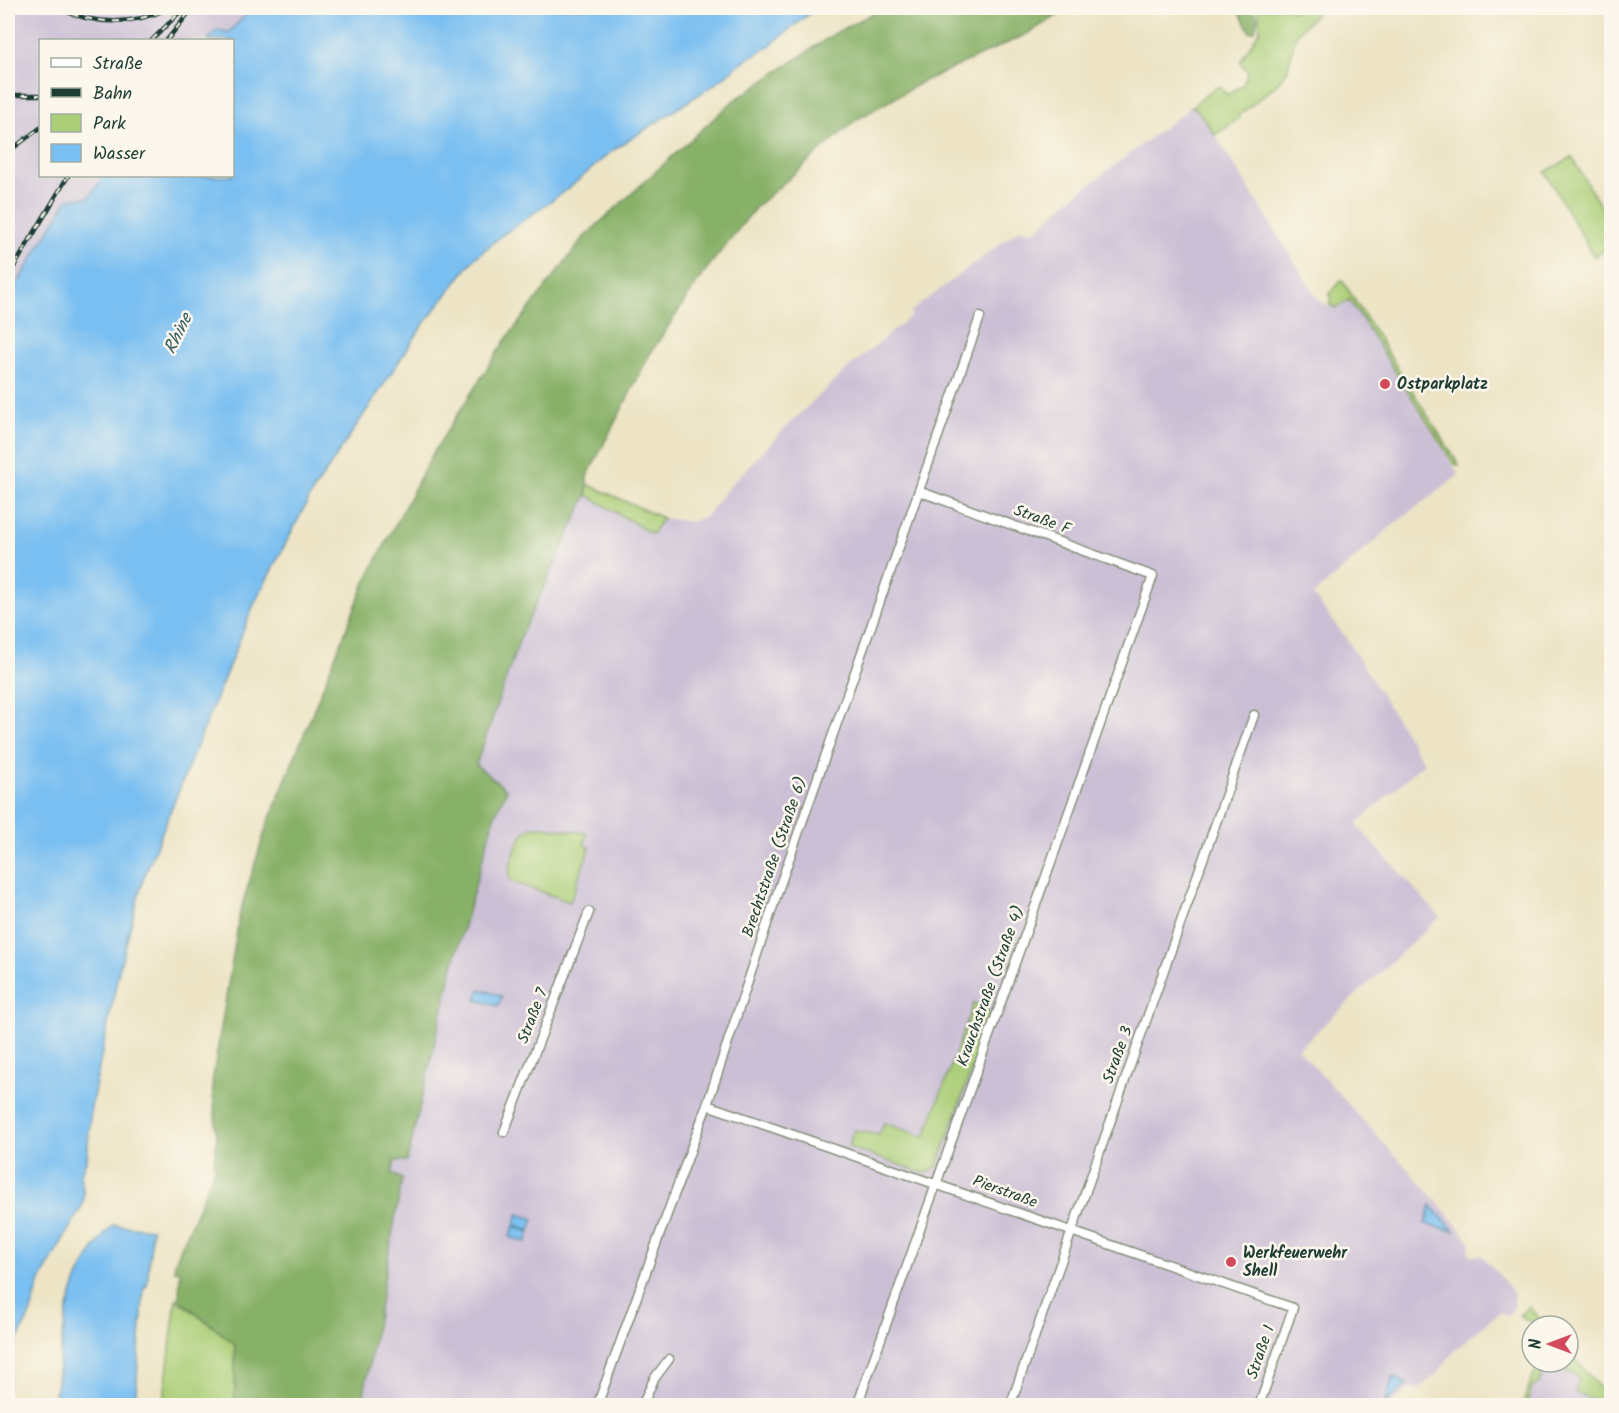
<svg xmlns="http://www.w3.org/2000/svg" width="1619" height="1413" font-family="Kalam,sans-serif">
<style>
.industrial{fill:#cbbfd5}
.green{fill:#abce77;stroke:#658656;stroke-width:1.5}
.forest{fill:#88b168;stroke:#54774e;stroke-width:1.5}
.water{fill:#7abff1;stroke:#4c7e92;stroke-width:1.5}
.lines{fill:none;stroke-linecap:round;stroke-linejoin:round}
.minor-casing{stroke:#86907c;stroke-width:11}
.minor{stroke:#fff;stroke-width:8}
.rail-casing{stroke:#1f3d34;stroke-width:4.5}
.rail{stroke:#fbf7ec;stroke-width:2;stroke-dasharray:7;stroke-linecap:butt}
.poi-dot{fill:#d1495b;stroke:#fbf7ec;stroke-width:2}
.labels{text-anchor:middle;dominant-baseline:central;stroke-width:5;stroke-linejoin:round;paint-order:stroke}
.poi-label{font-size:16px;font-weight:bold;fill:#1f3d34;stroke:#fbf7ec;text-anchor:start}
.street-label{font-size:16px;fill:#1f3d34;stroke:#fbf7ec}
.water-label{font-size:18px;font-style:italic;fill:#365e63;stroke:#fbf7ec}
</style>
<rect width="100%" height="100%" fill="#fbf7ec"/>
<filter id="ink" filterUnits="userSpaceOnUse"><feTurbulence type="fractalNoise" baseFrequency=".0167" numOctaves="2"/><feDisplacementMap in="SourceGraphic" scale="12" xChannelSelector="R" yChannelSelector="G"/><feConvolveMatrix kernelMatrix="1 2 1 2 8 2 1 2 1" color-interpolation-filters="sRGB"/></filter>
<filter id="wash" filterUnits="userSpaceOnUse"><feTurbulence type="fractalNoise" baseFrequency=".008" numOctaves="4" result="noise"/><feDisplacementMap in="SourceGraphic" scale="24" xChannelSelector="R" yChannelSelector="G"/><feGaussianBlur stdDeviation="1.35" result="paint"/><feColorMatrix in="noise" values="0 0 0 0 0 0 0 0 0 0 0 0 0 0 0 0 0 1.4 0 .05"/><feComposite in="paint" operator="in"/></filter>
<g filter="url(#wash)">
<rect width="100%" height="100%" fill="#ede4c5"/>
<path class="industrial" d="M8,8H252L229,33L217,30L208,40H40V176H103L89,197L8,299Z
M1191,107L1196,108L1215,135L1319,301L1335,308L1350,300L1459,475L1393,525L1313,595L1346,638L1424,763L1356,824L1440,917L1298,1049L1433,1197L1471,1242L1468,1252L1472,1256H1483L1514,1293V1308L1506,1317L1501,1311L1455,1350L1437,1374L1416,1390L1412,1387L1389,1405L362,1406L402,1180L392,1174L395,1160L407,1161L452,969L495,814L507,790L476,766L520,638L587,495L652,534L663,518L692,522L706,516L728,488L788,425L845,371L912,315L910,312L1020,229L1035,231L1065,203Z
M1547,1362L1566,1366L1579,1377L1575,1393L1605,1405L1526,1406L1532,1387L1539,1383Z"/>
<path class="green" d="M1258,8H1287L1293,11L1301,8H1315L1317,12L1296,35L1287,72L1274,87L1239,115L1240,118L1215,135L1196,108L1191,107L1216,87H1221L1227,95L1243,85L1248,72L1240,62L1260,30Z
M1572,157L1611,225V247L1594,257L1545,172Z
M1342,280L1459,465L1454,464L1350,300L1335,308L1330,305V293Z
M587,484L663,518L652,534L587,495Z
M543,827L587,833L584,844L590,847L570,902L513,882L509,877C509,865 518,836 529,829C533,826 538,827 543,827Z
M974,1003L985,1006L991,1015L938,1165L932,1171L923,1173L850,1148L849,1144L854,1130L879,1135L884,1123L925,1137Z
M176,1299L235,1344V1405L163,1406Z
M1529,1307L1546,1326H1536L1519,1315Z
M1568,1351L1611,1401V1405L1575,1393L1579,1377L1565,1371L1566,1366L1554,1362H1568Z
M1539,1362H1547L1539,1383L1532,1388L1526,1405H1522Z"/>
<path class="forest" d="M883,8H1070L1025,35L920,83L856,120L756,207L702,275L650,354L587,477V495L520,638L476,765L507,790L495,814L452,969L407,1161H395L392,1174L402,1179L362,1405H235V1344L179,1299L180,1271L174,1270L175,1262L216,1166L214,1164L217,1138L212,1083L240,912L266,828L366,580L433,453L504,342L584,237L733,101L837,32Z
M1237,8H1253L1257,18L1255,31L1250,32Z"/>
<path class="water" d="M252,8H816L768,47L742,62L717,83L612,151L568,189L501,236L473,260L423,325L312,493L254,604L143,879L119,970L91,1107L87,1158L80,1176L84,1194L83,1204L40,1281L31,1312L14,1348L8,1388V299L68,199L89,197L103,176H232V40H208L217,30L229,32Z
M480,989L502,996L498,1006L476,1000Z
M1431,1205L1454,1231L1425,1224Z
M518,1214L534,1219L530,1230L515,1225Z
M113,1225L152,1229L147,1286H144L135,1405H54C64,1335 61,1281 113,1225Z
M514,1226L530,1232L526,1242L510,1237Z
M1393,1377L1408,1384L1385,1403Z"/>
</g>
<g filter="url(#ink)">
<g class="lines">
<defs>
<path id="minor" d="M707,1105L1293,1308L1259,1406
M504,1132L589,912
M597,1406L707,1105L780,885L980,317
M642,1406L654,1379L669,1359
M857,1406L1153,576L921,492
M1010,1406L1254,715"/>
</defs>
<use href="#minor" class="minor-casing"/>
<use href="#minor" class="minor"/>
<defs>
<path id="rail" d="M59,8C93,26 135,25 169,8
M152,40L184,8
M167,40L187,15
M8,95H40
M8,152L40,128
M8,277L68,176"/>
</defs>
<use href="#rail" class="rail-casing"/>
<use href="#rail" class="rail"/>
</g>
</g>
<g class="poi-dot">
<circle cx="1385" cy="384" r="6"/>
<circle cx="1231" cy="1262" r="6"/>
</g>
<g class="labels">
<g class="poi-label">
<text x="1397" y="384">Ostparkplatz</text>
<text x="1243" y="1253">Werkfeuerwehr<tspan x="1243" dy="18">Shell</tspan></text>
</g>
<g class="street-label">
<text transform="translate(1042 520) rotate(20)">Straße F</text>
<text transform="translate(775 857) rotate(-71)">Brechtstraße (Straße 6)</text>
<text transform="translate(991 986) rotate(-70)">Krauchstraße (Straße 4)</text>
<text transform="translate(533 1016) rotate(-69)">Straße 7</text>
<text transform="translate(1118 1055) rotate(-70)">Straße 3</text>
<text transform="translate(1005 1192) rotate(20)">Pierstraße</text>
<text transform="translate(1261 1352) rotate(-71)">Straße 1</text>
</g>
<g class="water-label">
<text transform="translate(179 334) rotate(-64)">Rhine</text>
</g>
</g>
<rect width="1619" height="1413" fill="none" stroke="#fbf7ec" stroke-width="30"/>
<rect x="39" y="39" width="195" height="138" fill="#fbf7ec" stroke="#a3ada2" stroke-width="1.5"/>
<rect x="51" y="58" width="30" height="9" fill="#ffffff" stroke="#a3ada2" stroke-width="1.5"/>
<text x="93" y="69" font-size="18" fill="#1f3d34">Straße</text>
<rect x="51" y="88" width="30" height="9" fill="#1f3d34" stroke="#a3ada2" stroke-width="1.5"/>
<text x="93" y="99" font-size="18" fill="#1f3d34">Bahn</text>
<rect x="51" y="114" width="30" height="18" fill="#abce77" stroke="#a3ada2" stroke-width="1.5"/>
<text x="93" y="129" font-size="18" fill="#1f3d34">Park</text>
<rect x="51" y="144" width="30" height="18" fill="#7abff1" stroke="#a3ada2" stroke-width="1.5"/>
<text x="93" y="159" font-size="18" fill="#1f3d34">Wasser</text>
<g transform="translate(1550 1344) rotate(270)"><circle r="28" fill="#fbf7ec" stroke="#a3ada2" stroke-width="1.5"/>
<path d="M0-4.5L10 22L0 15L-10 22Z" fill="#d1495b"/>
<text y="-9" font-size="16" font-weight="bold" text-anchor="middle" fill="#1f3d34">N</text>
</g>
</svg>
